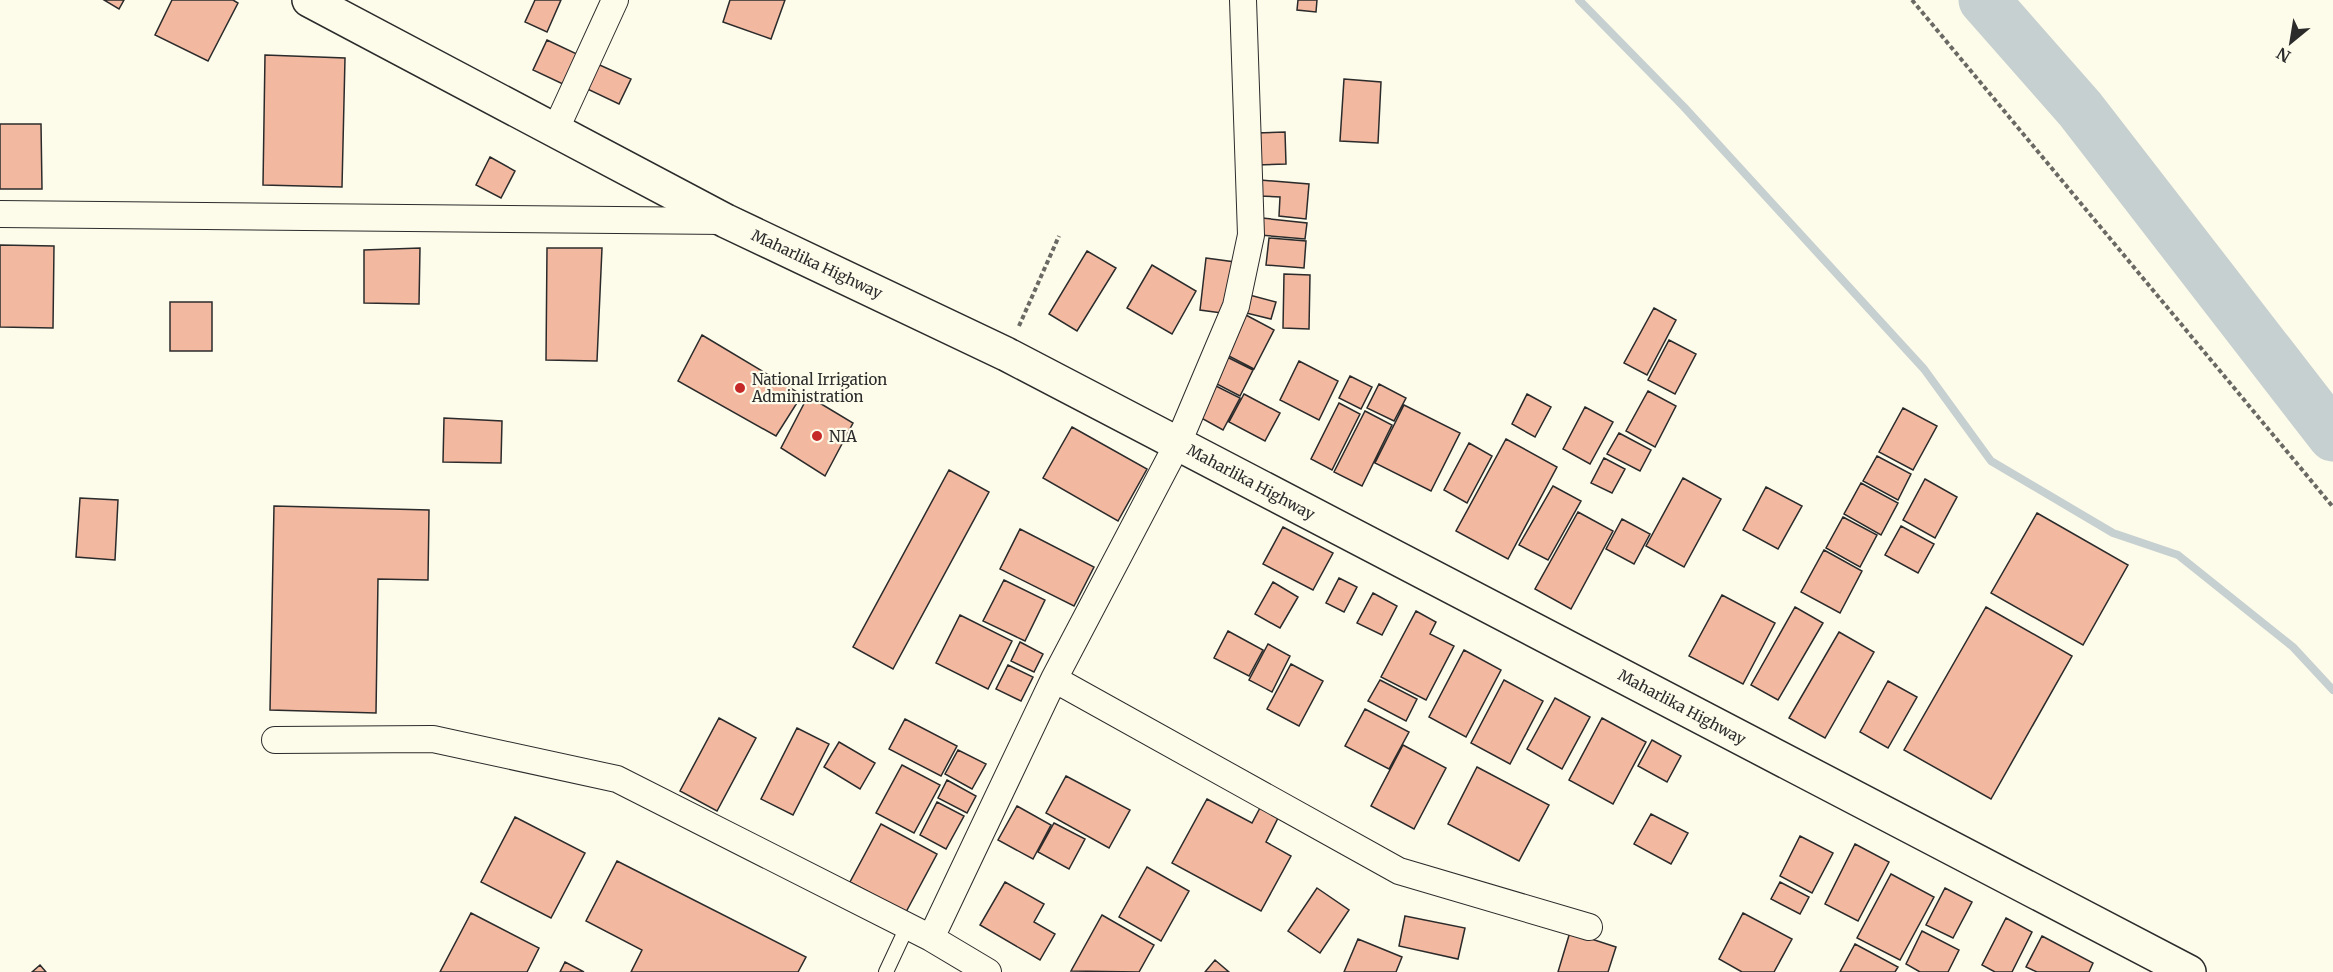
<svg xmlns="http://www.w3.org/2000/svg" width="2333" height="972" font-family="Merriweather,serif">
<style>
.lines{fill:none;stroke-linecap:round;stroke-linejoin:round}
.stream{stroke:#c7d0d0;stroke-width:8}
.river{stroke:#c7d0d0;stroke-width:51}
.building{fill:#f2b8a0;stroke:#2b2b2b;stroke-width:1.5}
.lane-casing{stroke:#2b2b2b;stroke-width:16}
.street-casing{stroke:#2b2b2b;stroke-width:28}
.highway-casing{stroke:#2b2b2b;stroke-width:36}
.path{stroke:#6a6964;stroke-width:4;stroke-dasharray:4.5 3;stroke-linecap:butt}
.lane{stroke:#fdfbea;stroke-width:14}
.street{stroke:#fdfbea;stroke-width:26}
.highway{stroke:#fdfbea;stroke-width:33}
.poi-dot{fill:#c62828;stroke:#fdfbea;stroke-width:2}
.labels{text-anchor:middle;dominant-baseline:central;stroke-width:4.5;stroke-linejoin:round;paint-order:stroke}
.street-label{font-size:15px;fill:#2b2b2b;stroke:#fdfbea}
.poi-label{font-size:15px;fill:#2b2b2b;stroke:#fdfbea;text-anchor:start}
</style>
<rect width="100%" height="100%" fill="#fdfbea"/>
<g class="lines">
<path class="stream" d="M1579,0L1684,107L1924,369L1991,461L2113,533L2178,555L2293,647L2333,690"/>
<path class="river" d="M1984,0L2080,109L2333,436"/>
</g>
<path class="building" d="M104,0H124L119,9Z
M172,0H233L238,3L208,61L155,35Z
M535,0H561L547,32L525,22Z
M730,0H785L771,39L723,22Z
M1298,0H1317L1316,12L1297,10Z
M547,40L579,55L565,85L533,70Z
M265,55L345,58L342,187L263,185Z
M593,62L631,79L619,104L581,86Z
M1344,79L1381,82L1378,143L1340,141Z
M0,124H41L42,189H0Z
M1285,132L1286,164L1257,165L1256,133Z
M490,157L515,171L501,198L476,185Z
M1260,180L1309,184L1306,219L1279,216L1280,197L1259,196Z
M1262,218L1307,223L1305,239L1260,235Z
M1269,238L1306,241L1304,268L1266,265Z
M0,245L54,246L53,328L0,327Z
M420,248L419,304L364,303V250Z
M547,248H602L597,361L546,360Z
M1087,251L1116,268L1077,331L1049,314Z
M1206,258L1235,262L1229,314L1200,310Z
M1152,265L1196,291L1172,334L1127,308Z
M1284,274L1310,275L1309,329L1283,328Z
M1242,293L1276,302L1271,319L1238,311Z
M170,302H212V351H170Z
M1654,308L1676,320L1647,375L1624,363Z
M1244,314L1274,330L1254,369L1223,353Z
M702,335L802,395L776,436L678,381Z
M1669,340L1696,354L1675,394L1648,380Z
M1225,356L1253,370L1240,396L1211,381Z
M1299,361L1338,381L1319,420L1280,400Z
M1350,376L1372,387L1361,409L1339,398Z
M1210,383L1240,398L1223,430L1194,414Z
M1379,384L1406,398L1394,421L1367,408Z
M1648,391L1676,406L1655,447L1626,431Z
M1244,394L1280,413L1265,441L1229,422Z
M1527,394L1551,407L1535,437L1512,424Z
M808,396L853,423L825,476L781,448Z
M1339,403L1360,414L1332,470L1311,459Z
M1404,405L1460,433L1431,491L1375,463Z
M1585,407L1613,422L1590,464L1563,449Z
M1903,408L1937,426L1913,470L1879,452Z
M1365,411L1392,425L1362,486L1334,472Z
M444,418L502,421L501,463L443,462Z
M1072,427L1147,469L1118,521L1043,478Z
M1619,433L1651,450L1640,471L1607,454Z
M1506,439L1557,467L1508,559L1456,531Z
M1469,443L1492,456L1467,503L1444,490Z
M1877,456L1911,474L1898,500L1863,481Z
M1604,458L1625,469L1612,493L1591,483Z
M949,470L989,492L893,669L853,647Z
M1683,478L1721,499L1684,567L1646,546Z
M1925,479L1957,497L1935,538L1903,520Z
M1861,483L1898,503L1881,535L1844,514Z
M1553,486L1581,501L1548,560L1519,545Z
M1766,487L1802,506L1778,549L1743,530Z
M80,498L118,500L115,560L76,557Z
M274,506L429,510L428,580L378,579L376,713L270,710Z
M1578,512L1613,531L1571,609L1535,589Z
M2037,513L2128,565L2083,645L1991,593Z
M1843,517L1877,535L1860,567L1826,548Z
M1622,519L1650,534L1634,564L1606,549Z
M1901,526L1934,544L1918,573L1885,555Z
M1283,527L1333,553L1313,590L1263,564Z
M1020,529L1094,567L1074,606L1000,569Z
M1824,550L1862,571L1840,613L1801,592Z
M1339,578L1357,587L1344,612L1326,603Z
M1004,580L1045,600L1025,641L983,621Z
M1273,582L1298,597L1280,628L1255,614Z
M1373,593L1397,606L1382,635L1357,623Z
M1722,595L1775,623L1743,684L1689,656Z
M1795,607L1823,623L1778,700L1751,685Z
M1986,607L2072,656L1991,799L1904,750Z
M1416,611L1436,622L1430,634L1454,646L1426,700L1381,677Z
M960,615L1012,641L988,689L936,663Z
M1228,631L1263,650L1249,676L1214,658Z
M1839,632L1874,652L1825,738L1789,718Z
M1020,642L1043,654L1034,672L1011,661Z
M1268,644L1290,656L1272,692L1249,680Z
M1464,650L1501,670L1466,737L1429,717Z
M1291,664L1323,681L1299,726L1267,709Z
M1008,665L1033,677L1021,701L996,689Z
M1380,680L1417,699L1406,721L1368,701Z
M1504,680L1543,701L1510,764L1471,743Z
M1888,681L1917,697L1888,748L1860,732Z
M1555,698L1590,717L1562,769L1527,749Z
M1365,709L1409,732L1389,769L1345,746Z
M719,718L756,738L717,811L680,791Z
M1602,718L1646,742L1613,804L1569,780Z
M905,719L957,746L941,776L889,749Z
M797,728L829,744L793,815L761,799Z
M1652,740L1681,756L1667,782L1638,766Z
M839,742L875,763L860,789L824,767Z
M1403,745L1446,768L1414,829L1371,806Z
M958,750L986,764L972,789L945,774Z
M902,765L940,785L914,833L876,813Z
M1477,767L1549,805L1519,861L1448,824Z
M1066,776L1130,810L1109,848L1046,813Z
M947,780L976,796L967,813L938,798Z
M1207,799L1252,823L1261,806L1279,816L1266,842L1291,856L1261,911L1172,863Z
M937,802L964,816L946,849L920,835Z
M1017,806L1051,825L1033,859L998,840Z
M1651,814L1688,833L1671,864L1634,844Z
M515,817L585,853L551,918L481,882Z
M1054,823L1085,839L1069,869L1038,852Z
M881,824L937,854L906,912L850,882Z
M1800,836L1833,853L1812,893L1780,876Z
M1855,844L1889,862L1858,921L1825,904Z
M617,861L806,957L798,972H631L642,950L586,921Z
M1147,867L1189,891L1161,941L1119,917Z
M1891,874L1934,897L1900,960L1857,938Z
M1005,882L1044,904L1034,922L1055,934L1040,960L980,925Z
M1780,882L1809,897L1800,914L1771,899Z
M1317,888L1349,910L1320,953L1288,931Z
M1945,888L1972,902L1953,938L1926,925Z
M471,913L539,948L527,972H440Z
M1743,913L1792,939L1774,972H1742L1719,959Z
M1102,915L1154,945L1139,972L1071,971Z
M1405,916L1465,928L1458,959L1399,946Z
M2006,918L2032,932L2012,972H1995L1982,965Z
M1922,931L1959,950L1948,972H1920L1906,964Z
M1570,932L1616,947L1608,972H1558Z
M2042,936L2093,963L2089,972H2037L2026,967Z
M1358,939L1402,957L1396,972H1344Z
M1855,944L1898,967L1895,972H1840Z
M1215,960L1229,972H1205Z
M565,962L584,972H560Z
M40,965L46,972H32Z"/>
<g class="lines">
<defs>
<path id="lane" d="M886,972L907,927"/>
<path id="street" d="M555,131L615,0
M0,214L725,221
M1054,679L1399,871L1589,927
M275,740L433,739L617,779L931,938L988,972
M931,938L1054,679L1178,443L1236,306L1251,235L1243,0"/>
<path id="highway" d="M309,0L726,221L1006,354L2189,972"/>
</defs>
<use href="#lane" class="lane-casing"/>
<use href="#street" class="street-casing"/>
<use href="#highway" class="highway-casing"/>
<path class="path" d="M1912,0L2333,507
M1019,326L1059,236"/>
<use href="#lane" class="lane"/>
<use href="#street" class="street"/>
<use href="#highway" class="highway"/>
</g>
<g class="poi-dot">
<circle cx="740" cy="388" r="6"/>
<circle cx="817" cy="436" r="6"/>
</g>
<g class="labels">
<g class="street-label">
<text transform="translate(817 264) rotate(25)">Maharlika Highway</text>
<text transform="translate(1251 482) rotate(28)">Maharlika Highway</text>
<text transform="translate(1682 707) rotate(28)">Maharlika Highway</text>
</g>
<g class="poi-label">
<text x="752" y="379">National Irrigation<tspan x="752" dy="17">Administration</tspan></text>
<text x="829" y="436">NIA</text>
</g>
</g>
<g transform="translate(2291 42) rotate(210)" stroke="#fdfbea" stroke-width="4.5" paint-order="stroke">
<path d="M0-4.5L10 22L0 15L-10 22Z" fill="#2b2b2b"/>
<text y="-9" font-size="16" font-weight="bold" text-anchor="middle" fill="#2b2b2b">N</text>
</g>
</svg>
